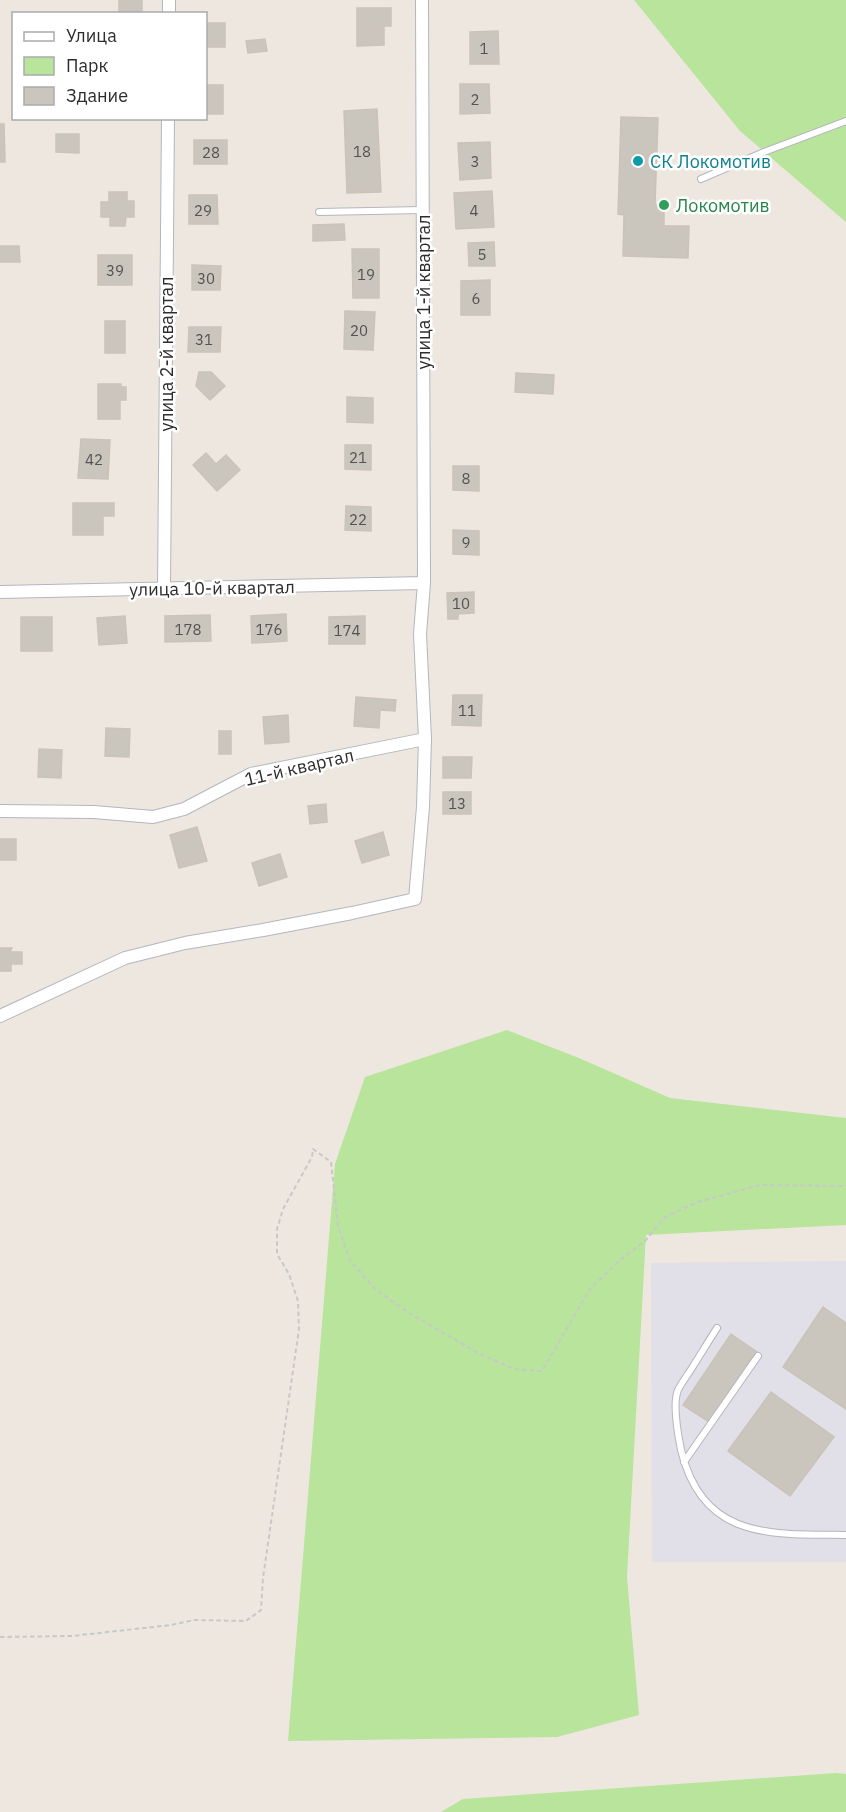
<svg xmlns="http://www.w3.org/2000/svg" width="846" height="1812" font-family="'IBM Plex Sans',sans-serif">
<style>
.industrial{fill:#e1dfe7}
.green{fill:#b8e49c}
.building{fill:#cac5bd;stroke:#cac3b8;stroke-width:1.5}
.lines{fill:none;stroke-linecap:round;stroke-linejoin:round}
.lane-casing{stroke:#b3b6c0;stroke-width:8}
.street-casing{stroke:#b3b6c0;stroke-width:14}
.path{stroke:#c8c8c8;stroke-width:2;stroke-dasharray:4.5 3;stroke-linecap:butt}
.lane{stroke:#fff;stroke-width:6}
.street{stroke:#fff;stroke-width:12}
.culture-dot{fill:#0f9aa8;stroke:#fff;stroke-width:2}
.leisure-dot{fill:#2e9e5b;stroke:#fff;stroke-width:2}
.labels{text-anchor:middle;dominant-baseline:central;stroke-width:5;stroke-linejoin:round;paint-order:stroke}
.number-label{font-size:15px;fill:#545351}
.culture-label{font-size:18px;fill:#0d838f;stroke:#fff;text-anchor:start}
.leisure-label{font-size:18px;fill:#27864d;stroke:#fff;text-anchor:start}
.street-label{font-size:18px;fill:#2d2d2d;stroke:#fff}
</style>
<rect width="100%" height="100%" fill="#eee7df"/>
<path class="industrial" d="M846,1261V1562H652L651,1263Z"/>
<path class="green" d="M634,0H846V222L740,131Z
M507,1030L579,1058L670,1098L846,1118V1225L646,1235L627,1577L639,1715L557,1737L288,1741L335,1164L365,1077Z
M836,1773L846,1774V1812H441L463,1799Z"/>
<path class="building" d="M119,0H142V14H119Z
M357,8H391V26H384V45L357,46Z
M206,23H225V47H206Z
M498,31L499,64H470V32Z
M265,39L267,51L248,53L246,41Z
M460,84H489L490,113L460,114Z
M206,85H223V114H206Z
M377,109L381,192L347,193L344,111Z
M621,117L658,118L655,205H664V226H689L688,258L623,256L624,215L618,214Z
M0,124H4L5,162H0Z
M56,134H79V153L56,152Z
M194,140H227V164H194Z
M490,142L491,178L460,180L458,143Z
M492,191L494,227L456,229L454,193Z
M109,192H127V201H134V217H126L125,226H110V217H101V202H109Z
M189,195H217L218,224H189Z
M344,224L345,240L313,241V225Z
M494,242L495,266H469L468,243Z
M0,246H19L20,262H0Z
M352,249H379V298H353Z
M98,255H132V285H98Z
M192,265L221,266L220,290H192Z
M490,280V315H461V281Z
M345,311L375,312L373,350L344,349Z
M105,321H125V353H105Z
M189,327H221L220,352H188Z
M199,372H211L225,386L210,400L196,386Z
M516,373L554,375L553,394L515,392Z
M98,384H121V387H126V400H120V419H98Z
M347,397L373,398V423L347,422Z
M81,439L110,440L108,479L78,478Z
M345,445H371V470L345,469Z
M206,453L216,464L226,455L240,470L217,491L193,465Z
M453,466H479V491L453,490Z
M73,503H114V516H103V535H73Z
M346,506L371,507V531L345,530Z
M453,530L479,531V555L453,554Z
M474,592V613L458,614V619H448L447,593Z
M286,614L287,641L252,643L251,616Z
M210,615L211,641L165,642V616Z
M125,616L127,643L99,645L97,618Z
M365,616V644H329V617Z
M21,617H52V651H21Z
M453,695H482L481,726L452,725Z
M356,697L396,700L395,711L380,710L379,728L354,726Z
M288,715L289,742L265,744L263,717Z
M106,728L130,729L129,757L105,756Z
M219,731H231V754H219Z
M39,749L62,750L61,778L38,777Z
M443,757H472L471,778H443Z
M443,792H471V814H443Z
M326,804L327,822L310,824L308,806Z
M197,827L207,861L179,868L170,835Z
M383,832L389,855L362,863L355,841Z
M0,839H16V860H0Z
M280,854L287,877L259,886L252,863Z
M0,948H12L10,952H22V964H11V971H0Z
M823,1307L846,1323V1409L783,1367Z
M731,1334L757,1352L709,1422L683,1405Z
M771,1392L834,1437L790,1496L728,1451Z"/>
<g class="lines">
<defs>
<path id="lane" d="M701,179L764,152L846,121
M319,212L422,210
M717,1328C708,1342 699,1357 690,1371C686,1377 681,1384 678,1390C672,1404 678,1435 681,1450C703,1540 770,1534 846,1535
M684,1462L758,1356"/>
<path id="street" d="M169,14V0
M164,589L168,118
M0,592L424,583
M0,811L94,812L153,817L184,809L251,774L425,739
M0,1016L125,958L185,943L263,930L352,913L415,899L423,807L425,739L420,634L424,583L422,0"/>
</defs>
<use href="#lane" class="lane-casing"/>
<use href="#street" class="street-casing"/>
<path class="path" d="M0,1637L72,1636L171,1625L194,1620L246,1621L261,1610L263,1578L299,1329L298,1301L289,1274L277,1254V1229L283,1209L312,1157L313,1149L331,1162L338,1226L350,1260L375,1289L409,1313L480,1354L514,1369L542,1371L590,1289L619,1261L645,1241L665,1217L698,1202L760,1185L846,1186"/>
<use href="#lane" class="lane"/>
<use href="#street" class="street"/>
</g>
<circle class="culture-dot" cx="638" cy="161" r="6"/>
<circle class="leisure-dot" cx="664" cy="205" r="6"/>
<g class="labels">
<g class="number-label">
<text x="484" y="48">1</text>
<text x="475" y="99">2</text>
<text x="362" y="151">18</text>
<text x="211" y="152">28</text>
<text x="475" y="161">3</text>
<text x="203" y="210">29</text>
<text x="474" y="210">4</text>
<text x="482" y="254">5</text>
<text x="115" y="270">39</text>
<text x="366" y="274">19</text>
<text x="206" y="278">30</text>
<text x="476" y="298">6</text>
<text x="359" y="330">20</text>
<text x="204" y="339">31</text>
<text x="358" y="457">21</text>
<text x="94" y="459">42</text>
<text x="466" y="478">8</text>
<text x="358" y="519">22</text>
<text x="466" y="542">9</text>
<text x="461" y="603">10</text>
<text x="188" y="629">178</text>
<text x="269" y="629">176</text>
<text x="347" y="630">174</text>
<text x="467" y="710">11</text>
<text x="457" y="803">13</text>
</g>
<g class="culture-label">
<text x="650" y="161">СК Локомотив</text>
</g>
<g class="leisure-label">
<text x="676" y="205">Локомотив</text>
</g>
<g class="street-label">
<text transform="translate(423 292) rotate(-90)">улица 1-й квартал</text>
<text transform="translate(166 354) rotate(-90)">улица 2-й квартал</text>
<text transform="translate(212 588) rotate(-1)">улица 10-й квартал</text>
<text transform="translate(299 767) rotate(-13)">11-й квартал</text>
</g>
</g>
<rect x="12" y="12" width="195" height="108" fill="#ffffff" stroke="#ababab" stroke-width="1.5"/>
<rect x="24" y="32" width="30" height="9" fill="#ffffff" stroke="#ababab" stroke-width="1.5"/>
<text x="66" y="42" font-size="18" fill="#2d2d2d">Улица</text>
<rect x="24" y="57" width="30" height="18" fill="#b8e49c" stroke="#ababab" stroke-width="1.5"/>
<text x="66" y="72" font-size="18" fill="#2d2d2d">Парк</text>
<rect x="24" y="87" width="30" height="18" fill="#cac5bd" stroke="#ababab" stroke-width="1.5"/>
<text x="66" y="102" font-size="18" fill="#2d2d2d">Здание</text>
</svg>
